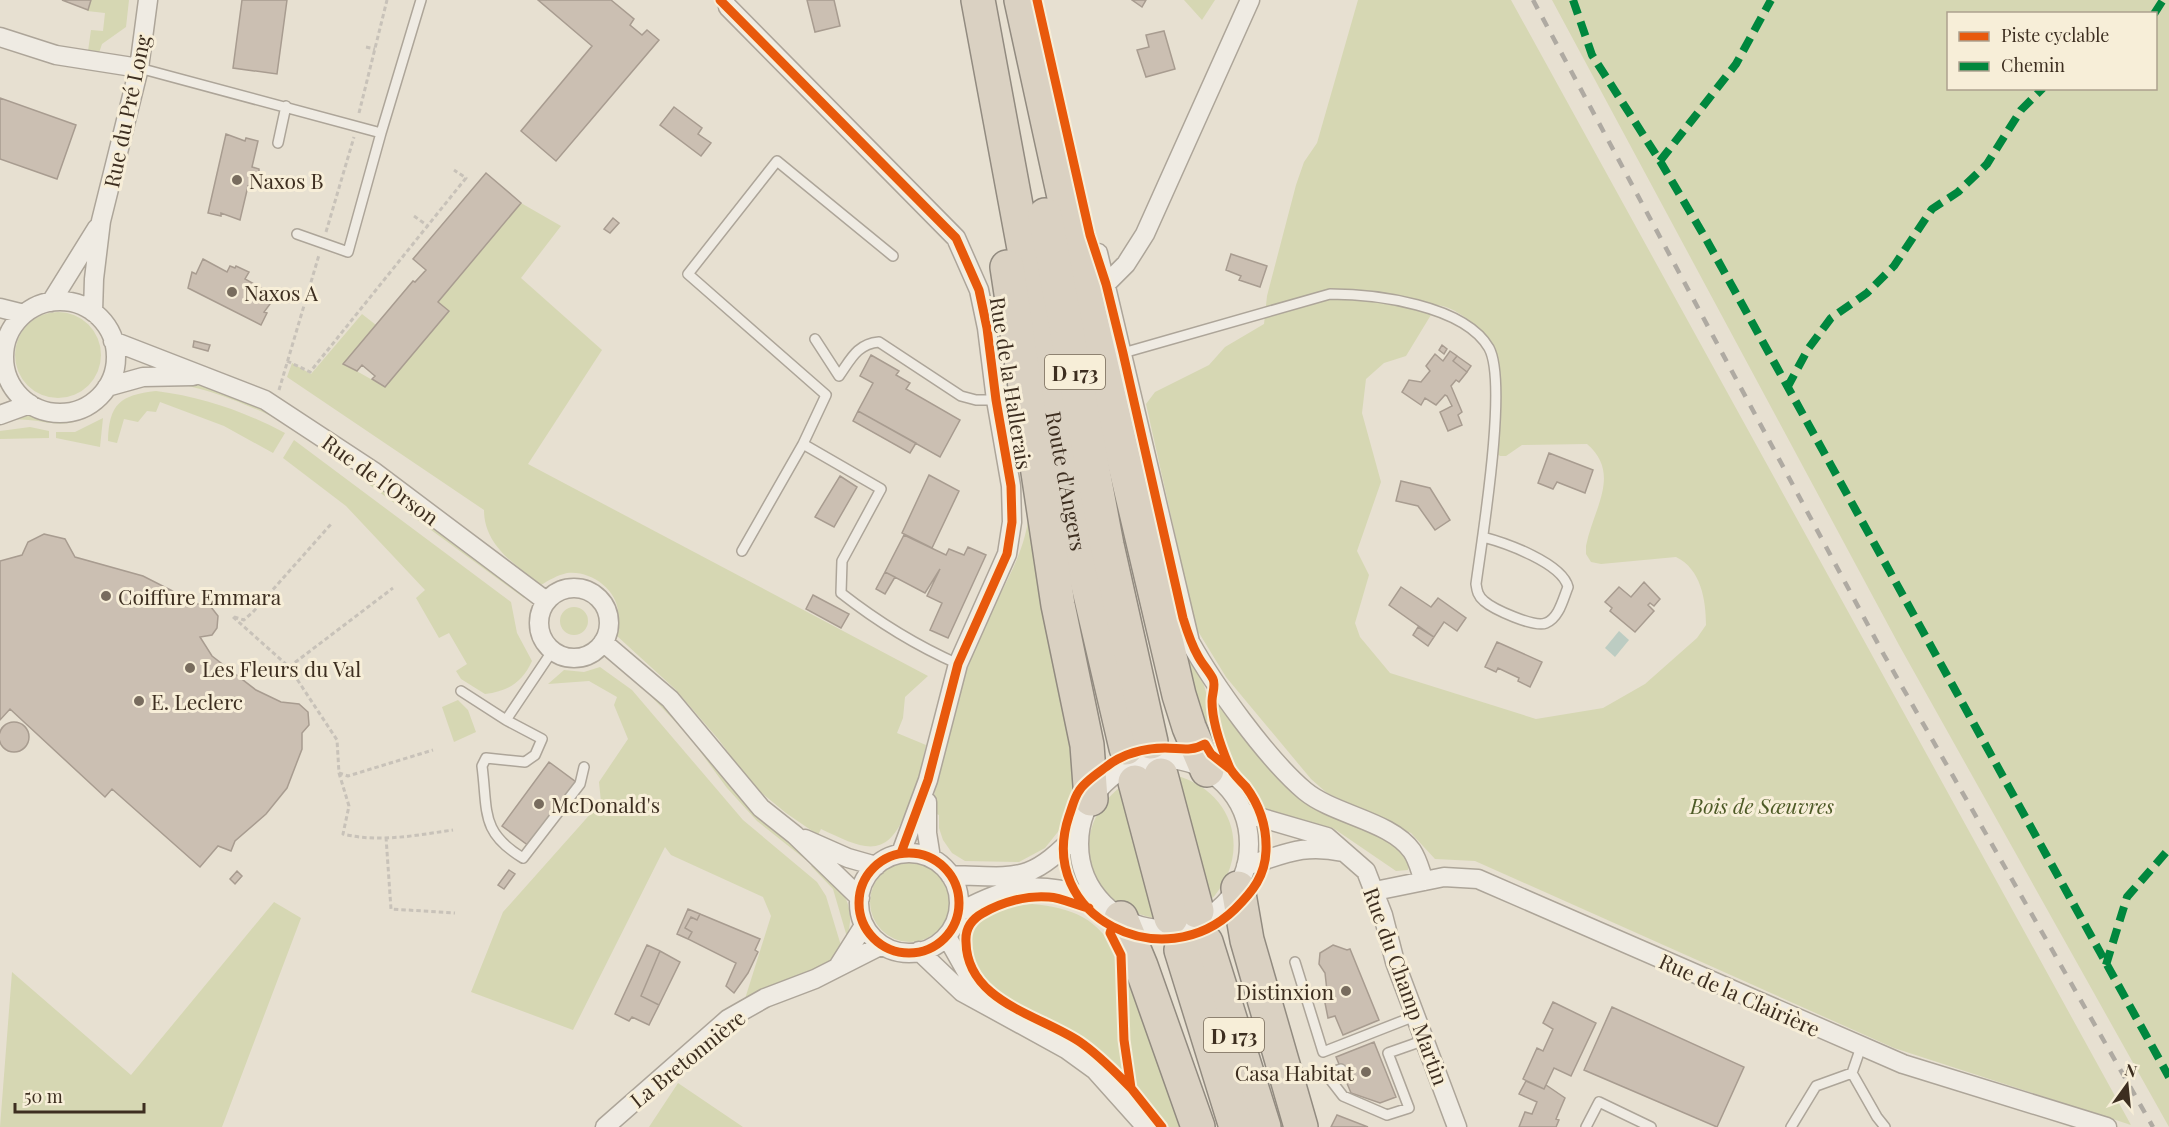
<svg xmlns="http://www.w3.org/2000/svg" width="2169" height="1127" font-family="'Playfair Display',serif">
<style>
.green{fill:#d6d7b3;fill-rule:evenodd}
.water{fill:#bcccc2}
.building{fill:#cbbfb2;stroke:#a89c90;stroke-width:1.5}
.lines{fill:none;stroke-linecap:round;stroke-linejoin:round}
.lane-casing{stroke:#ada599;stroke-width:12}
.street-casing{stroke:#ada599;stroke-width:21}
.highway-casing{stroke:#928b80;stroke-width:36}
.path{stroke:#c8c2b9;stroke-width:3;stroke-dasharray:4.5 3;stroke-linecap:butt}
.lane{stroke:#efebe3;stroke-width:9}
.street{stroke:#efebe3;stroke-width:18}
.highway{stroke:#dad1c2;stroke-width:33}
.rail{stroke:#afaaa2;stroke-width:4.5;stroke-dasharray:10 10;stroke-linecap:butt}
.quiet{stroke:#00873e;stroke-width:8;stroke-dasharray:15 8;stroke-linecap:butt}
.cycleway-casing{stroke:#f7eed8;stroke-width:13}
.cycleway{stroke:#e8590c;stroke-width:9}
.poi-dot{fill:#786c5e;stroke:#f7eed8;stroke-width:2}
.labels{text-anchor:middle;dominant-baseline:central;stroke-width:6;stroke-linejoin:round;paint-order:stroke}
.shield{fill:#f7eed8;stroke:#756857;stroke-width:1.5}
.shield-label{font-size:20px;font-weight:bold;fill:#3d2e20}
.street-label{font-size:21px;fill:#3d2e20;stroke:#f7eed8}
.poi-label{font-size:21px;fill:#3d2e20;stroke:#f7eed8;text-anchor:start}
.park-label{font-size:21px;font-style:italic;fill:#4d5a26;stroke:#f7eed8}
</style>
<rect width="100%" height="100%" fill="#e7e0d1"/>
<path class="green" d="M91,0H129L126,27L102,44L99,53L88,51L91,30L103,31L105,13L87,11Z
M1184,0H1215L1202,20Z
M1358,0H1511L2131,1125L1894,1048L1475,861L1435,859L1411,833L1327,793L1311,779L1226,677L1196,628L1146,404L1155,392L1209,365L1225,347L1264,324L1267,296L1296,185L1304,162L1317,143ZM1437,305C1449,306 1461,314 1470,321C1479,328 1487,334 1493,344C1503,361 1496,429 1495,452L1500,456H1506L1522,445L1587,444C1622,474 1593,509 1586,546V554L1591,562L1601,564L1676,557C1701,569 1706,600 1706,625L1697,638L1645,684L1603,708L1536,719L1390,673L1360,637L1355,623L1369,575L1357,551L1381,482L1362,413L1366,379L1384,363L1406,356Z
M1552,0H2169V1127L1899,645ZM1948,14H2156V88H1948Z
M521,203L561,226L521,278L602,350L528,464L928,676L905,697L903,718L897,733L926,745L912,809H907C887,863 862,848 821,829L818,835L786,813L752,785L719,740L675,689L617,636C617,628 619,620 618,612C617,589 590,570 567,573C558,575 549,580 541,585C516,565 484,546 484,510L287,377L292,363L311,374L362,314L376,325L344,364L385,387L438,302Z
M15 355a43 43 0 1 1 86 0a43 43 0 1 1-86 0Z
M159,378C205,383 245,399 286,421L285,423C248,404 168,369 127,386C106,394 97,415 74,422C52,428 31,415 6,421L4,418L26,414L51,420L82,417L122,385Z
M156,391C203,397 243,411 285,433L273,453L224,426L160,402L156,412L147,411L138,422L124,419L117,443L108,441C109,404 120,395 156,391Z
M103,418L100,447L56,438V432H75Z
M30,427L49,431V438L0,439V431Z
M294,440L511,602L517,633L532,661C522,683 508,691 485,694L461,679L456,671L467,664L449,633L439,638L416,598L425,590L346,506L283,458Z
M358,471L525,596L524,598L356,475Z
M1029,510L1053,618L1076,783L1061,828L1045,848L1019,862L965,861L952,853L943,840L939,828V815L932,812C939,753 956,695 978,640C995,598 1027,556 1029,510Z
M560 621a14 14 0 1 1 28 0a14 14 0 1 1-28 0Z
M1184,646C1202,676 1216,700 1203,736Z
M604,656H612L660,700L759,819L808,856L806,860L757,821L727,788L688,735L644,689Z
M600,667L632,690L743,820L817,882L826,896L842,949L829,964L799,979L782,982L744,1002L771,916L763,897L671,855L665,847L573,1030L471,992L503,912L601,802L599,782L628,739L614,705L617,697L589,681L548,684L564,670L584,672Z
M1218,696L1344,821L1383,838L1400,848L1410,860L1408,870L1396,871L1333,828L1282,817L1261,808L1238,773L1222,731L1217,716Z
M458,700L468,710L476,732L454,742L442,707Z
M1174,775C1236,791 1253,856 1209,902Z
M1125,783L1161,919C1084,910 1063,829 1125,783Z
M870 902a40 40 0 1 1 80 0a40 40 0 1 1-80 0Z
M814,863C838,882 858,903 847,937L833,889L811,866Z
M274,902L301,918L222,1127H0L12,972L131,1075Z
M1032,904C1073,908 1098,918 1118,956V1039L1123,1074C1102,1053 1080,1037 1054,1023C1035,1013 1014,1005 998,992C977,975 957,938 984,917C997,907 1016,906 1032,904Z
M1127,955L1187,1127H1169L1134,1086L1129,1046Z
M678,1083L743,1127H649Z"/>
<path class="water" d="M1619,631L1629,640L1615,657L1605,648Z"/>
<path class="building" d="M62,0H91L88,10Z
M242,0H287L277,74L233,68Z
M538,0H611L634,19L630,25L642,35L647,30L659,40L556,161L521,131L592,46Z
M807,0H834L840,26L815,32Z
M1132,0H1146L1142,7Z
M1164,31L1175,69L1146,77L1137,50L1149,47L1146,35Z
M0,98L76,125L57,179L0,159Z
M674,107L702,128L698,134L711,143L701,156L660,125Z
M226,134L245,141L246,138L258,141L252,167L259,169V175L256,188L248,186L240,220L221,213V216L208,213Z
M486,173L521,203L438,302L449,311L385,387L372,379L375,376L362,365L357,371L343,364L413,281L415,282L426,270L413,259Z
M613,218L619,223L610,233L604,229Z
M1231,254L1267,266L1260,287L1239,280L1241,276L1226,270Z
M203,259L227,272L230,266L235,268L236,266L249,272L245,279L276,296L264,312L267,313L261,325L188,288L192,272L196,274Z
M194,341L210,345L208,351L193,347Z
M1442,345L1447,349L1444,354L1439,350Z
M1450,351L1457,356L1453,361L1467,372L1459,382L1456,380L1451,386L1462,412L1458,415L1462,425L1448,431L1440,412L1452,406L1447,396L1445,395L1436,405L1425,398L1421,405L1402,392L1409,380L1421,382L1430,371L1426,366L1435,354L1443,361Z
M871,355L899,371L896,375L910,383L906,389L960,420L940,457L858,411L873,383L860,376Z
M1457,356L1471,366L1467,372L1453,361Z
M858,411L916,443L910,453L853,421Z
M1549,453L1593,470L1585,493L1557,482L1553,489L1538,483Z
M929,475L959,491L932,548L902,533Z
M840,476L857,487L834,527L815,517Z
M1401,481L1430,488L1450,520L1435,530L1418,506L1396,501Z
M44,534L65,539L75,557L143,576L200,605L211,607L218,616L217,628L212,635L200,637L212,656L256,690L281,702L299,704L308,712L309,725L302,733V749L287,788L266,814L235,841L231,851L218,846L200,867L112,789L105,797L10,709L0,720V561L22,555L28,542Z
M904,535L946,555L949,549L964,555L968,547L986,555L948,638L930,630L942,603L927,596L940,569L925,593L885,572Z
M885,572L895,577L885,594L876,589Z
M1644,582L1660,599L1654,606L1650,603L1648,605L1654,611L1635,632L1610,611L1612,608L1605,602L1619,587L1631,597Z
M1401,587L1431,607L1438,598L1466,618L1457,631L1444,622L1434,637L1389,605Z
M813,595L849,614L841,628L806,609Z
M1418,627L1434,637L1428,646L1413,635Z
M1497,642L1542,662L1530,687L1518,681L1519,678L1498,668L1496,672L1485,667Z
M-1 737a15 15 0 1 1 30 0a15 15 0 1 1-30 0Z
M549,762L576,782L529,846L502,826Z
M509,870L515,874L504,889L498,885Z
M237,871L242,876L235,884L230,879Z
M688,909L700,914L697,920L691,917L685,928L692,932L688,939L677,934Z
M700,914L760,939L755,950L758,952L748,973L734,993L726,986L736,963L688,939L692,932L685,928L691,917L697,920Z
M647,945L660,951L641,996L659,1005L649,1025L632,1017L629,1021L615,1014Z
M1333,945L1347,950L1350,949L1379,1020L1343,1035L1335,1016L1328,1018L1323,993L1327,991L1325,973L1319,964L1320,953Z
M660,951L680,962L659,1005L641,996Z
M1553,1002L1596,1023L1571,1076L1554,1068L1544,1089L1523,1079L1537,1048L1543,1051L1553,1029L1543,1023Z
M1612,1007L1744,1067L1717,1127L1584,1070Z
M1374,1042L1396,1097L1380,1103L1351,1093L1336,1057Z
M1526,1081L1544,1089L1546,1085L1565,1098L1556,1119L1559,1120L1556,1127H1519L1525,1112L1532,1114L1537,1102L1519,1094Z
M1337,1115L1368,1127H1331Z"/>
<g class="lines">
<defs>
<path id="lane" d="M139,68L381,133L348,252L297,234
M381,133L421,0
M278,143L286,106
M893,256L777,161L688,274L826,395L803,444L881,489L842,561L841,593C878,622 915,645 958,664
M815,339L839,376C851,359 857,344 879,342L961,396L976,400H996
M1123,353L1330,294C1375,294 1464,305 1489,348C1508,383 1482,539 1476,584C1477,591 1478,596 1484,601C1493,609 1534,628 1546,623C1559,618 1563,599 1568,587C1562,563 1506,543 1483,537
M742,551L803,444
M461,691L506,720L553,650
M506,720L542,739L535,755L525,762L486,758L482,766C488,812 480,832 523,858L580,784L584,767
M1295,962L1323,1052L1415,1016
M1861,1047L1852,1073L1877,1117L1885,1127
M1341,1069L1326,1074L1343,1096L1387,1115L1409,1108L1388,1053L1425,1040
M1586,1127L1599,1102L1651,1127
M1791,1127L1816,1086L1852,1073"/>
<path id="street" d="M728,7L956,238L979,290L987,328L996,400L1011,486L1012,522L1007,554L958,664L928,780L901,853
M0,37L56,55L139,68
M1098,253L1190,642C1214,685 1267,759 1305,791C1334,815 1391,821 1412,851C1418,860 1420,870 1424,881
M1106,284L1126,264L1145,234L1250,0
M4 357a56 56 0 1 1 112 0a56 56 0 1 1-112 0Z
M51,302L97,228
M0,308L24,314
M93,312L94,279L101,221L139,68L148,0
M113,341L265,400L373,471L546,601
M107,387L143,377L193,376
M0,415L30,404
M539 623a35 35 0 1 1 70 0a35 35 0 1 1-70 0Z
M603,642L670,699L761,808L795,835L860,898
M1079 844a85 85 0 1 1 170 0a85 85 0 1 1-170 0Z
M927,802V833L931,858
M1245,813L1327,837L1366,871L1383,915L1395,962L1457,1127
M805,839L848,858L876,866
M859 903a50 50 0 1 1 100 0a50 50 0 1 1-100 0Z
M1246,866C1283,855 1302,843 1343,852
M950,875C1020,877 1029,884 1080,831
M1375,891L1444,877L1478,879L1903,1064L2107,1127
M959,912C1015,883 1037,881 1097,899
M947,937L983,1001
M919,951L962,992L1066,1049L1095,1070L1146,1127
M839,965L863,927
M605,1127L728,1019L765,998L815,979L882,945"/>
<g id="highway">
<path id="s1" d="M978,0L1080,551L1126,748"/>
<path d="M1021,0L1090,316L1179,695L1189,727L1207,770"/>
<path d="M1045,215L1107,545L1151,742"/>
<path d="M1007,267L1058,605L1087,745L1091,799"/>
<path d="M1161,775L1197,911"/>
<path d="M1135,782L1171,918"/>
<path d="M1238,888L1247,940L1301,1127"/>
<path d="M1121,918L1141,966L1198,1127"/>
<path d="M1206,942L1264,1127"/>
<path d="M1181,950L1236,1127"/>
</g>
</defs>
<use href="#lane" class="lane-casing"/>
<use href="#street" class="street-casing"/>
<use href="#highway" class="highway-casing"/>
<path class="path" d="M366,47L375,49
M359,113L387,0
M414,216L428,226
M326,232L354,137
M287,361L310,372L466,178L454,170
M279,390L319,255
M233,617L289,667L393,588
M234,617L244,620L253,612L332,523
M289,667L337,740L339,773L348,776L433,750
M339,773L349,806L343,834C379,843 417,835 453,830
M386,837L391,909L455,913"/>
<use href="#lane" class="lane"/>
<use href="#street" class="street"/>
<use href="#highway" class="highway"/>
<path class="rail" d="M1533,0L1884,655L2153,1127"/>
<path class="quiet" d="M1573,0L1592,55L1660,161L1706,239L2169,1077
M2154,14L2163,0
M1660,161L1736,64L1771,0
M1787,388L1808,349L1831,318L1867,293L1894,266L1932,209L1958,192L1987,164L2021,110L2043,88
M2106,965L2127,897L2169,849"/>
<defs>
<path id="cycleway" d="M720,0L956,238L979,290L987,328L996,400L1011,486L1012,522L1007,554L958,664L928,780L901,853
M1037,0L1090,235L1106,284L1123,353L1183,618C1187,631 1191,644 1198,656C1202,664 1209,671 1213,679C1216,685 1212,694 1212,701C1212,722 1221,747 1229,766C1232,774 1241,781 1246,787C1260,806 1267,827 1266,851C1265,876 1253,891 1235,909C1164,979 1035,917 1069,816C1072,808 1074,798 1079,791C1084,782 1098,773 1106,767C1122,754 1144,748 1165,748C1180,748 1191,752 1205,744L1211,754L1230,769
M859 903a50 50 0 1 1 100 0a50 50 0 1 1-100 0Z
M1089,908C1075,905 1063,898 1049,897C1027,895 1002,902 983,913C972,919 965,928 966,942C967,1002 1040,1015 1080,1042C1099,1055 1115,1072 1131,1088
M1112,927L1110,933L1121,955L1124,1040L1131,1088L1162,1127"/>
</defs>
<use href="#cycleway" class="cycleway-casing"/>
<use href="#cycleway" class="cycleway"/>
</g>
<g class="poi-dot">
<circle cx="237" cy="180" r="6"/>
<circle cx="232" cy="292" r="6"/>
<circle cx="106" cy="596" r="6"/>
<circle cx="190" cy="668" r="6"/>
<circle cx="139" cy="701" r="6"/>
<circle cx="539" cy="804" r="6"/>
<circle cx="1346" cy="991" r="6"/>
<circle cx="1366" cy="1072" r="6"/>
</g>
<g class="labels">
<g class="shield">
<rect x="1045" y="355" width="60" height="34" rx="4.5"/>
<rect x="1204" y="1018" width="60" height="34" rx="4.5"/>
</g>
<g class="shield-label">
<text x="1075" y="372">D 173</text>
<text x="1234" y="1035">D 173</text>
</g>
<g class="street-label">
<text transform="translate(126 111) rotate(-78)">Rue du Pré Long</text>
<text transform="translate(1012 383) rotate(81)">Rue de la Hallerais</text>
<text transform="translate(381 479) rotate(36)">Rue de l'Orson</text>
<text stroke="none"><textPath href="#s1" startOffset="489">Route d'Angers</textPath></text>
<text transform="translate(1407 986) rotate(70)">Rue du Champ Martin</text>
<text transform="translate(1740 994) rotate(24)">Rue de la Clairière</text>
<text transform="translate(687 1058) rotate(-39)">La Bretonnière</text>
</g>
<g class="poi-label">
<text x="249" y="180">Naxos B</text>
<text x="244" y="292">Naxos A</text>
<text x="118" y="596">Coiffure Emmara</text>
<text x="202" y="668">Les Fleurs du Val</text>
<text x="151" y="701">E. Leclerc</text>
<text x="551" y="804">McDonald's</text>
<text x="1334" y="991" text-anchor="end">Distinxion</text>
<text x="1354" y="1072" text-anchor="end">Casa Habitat</text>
</g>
<g class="park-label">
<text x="1762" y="805">Bois de Sœuvres</text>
</g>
</g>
<rect x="1947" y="12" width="210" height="78" fill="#f7eed8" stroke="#ada18e" stroke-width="1.5"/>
<rect x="1959" y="32" width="30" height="9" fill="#e8590c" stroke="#ada18e" stroke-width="1.5"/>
<text x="2001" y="42" font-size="18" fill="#3d2e20">Piste cyclable</text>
<rect x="1959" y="62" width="30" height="9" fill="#00873e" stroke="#ada18e" stroke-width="1.5"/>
<text x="2001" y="72" font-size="18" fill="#3d2e20">Chemin</text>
<g transform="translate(2127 1085) rotate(15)" stroke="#f7eed8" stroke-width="4.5" paint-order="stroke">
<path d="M0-4.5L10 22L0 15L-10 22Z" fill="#3d2e20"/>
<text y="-9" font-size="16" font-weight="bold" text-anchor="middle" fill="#3d2e20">N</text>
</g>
<path d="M15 1103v9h129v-9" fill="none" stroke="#3d2e20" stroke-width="3"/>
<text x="24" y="1103" font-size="18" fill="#3d2e20" stroke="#f7eed8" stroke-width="4.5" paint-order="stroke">50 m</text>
</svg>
